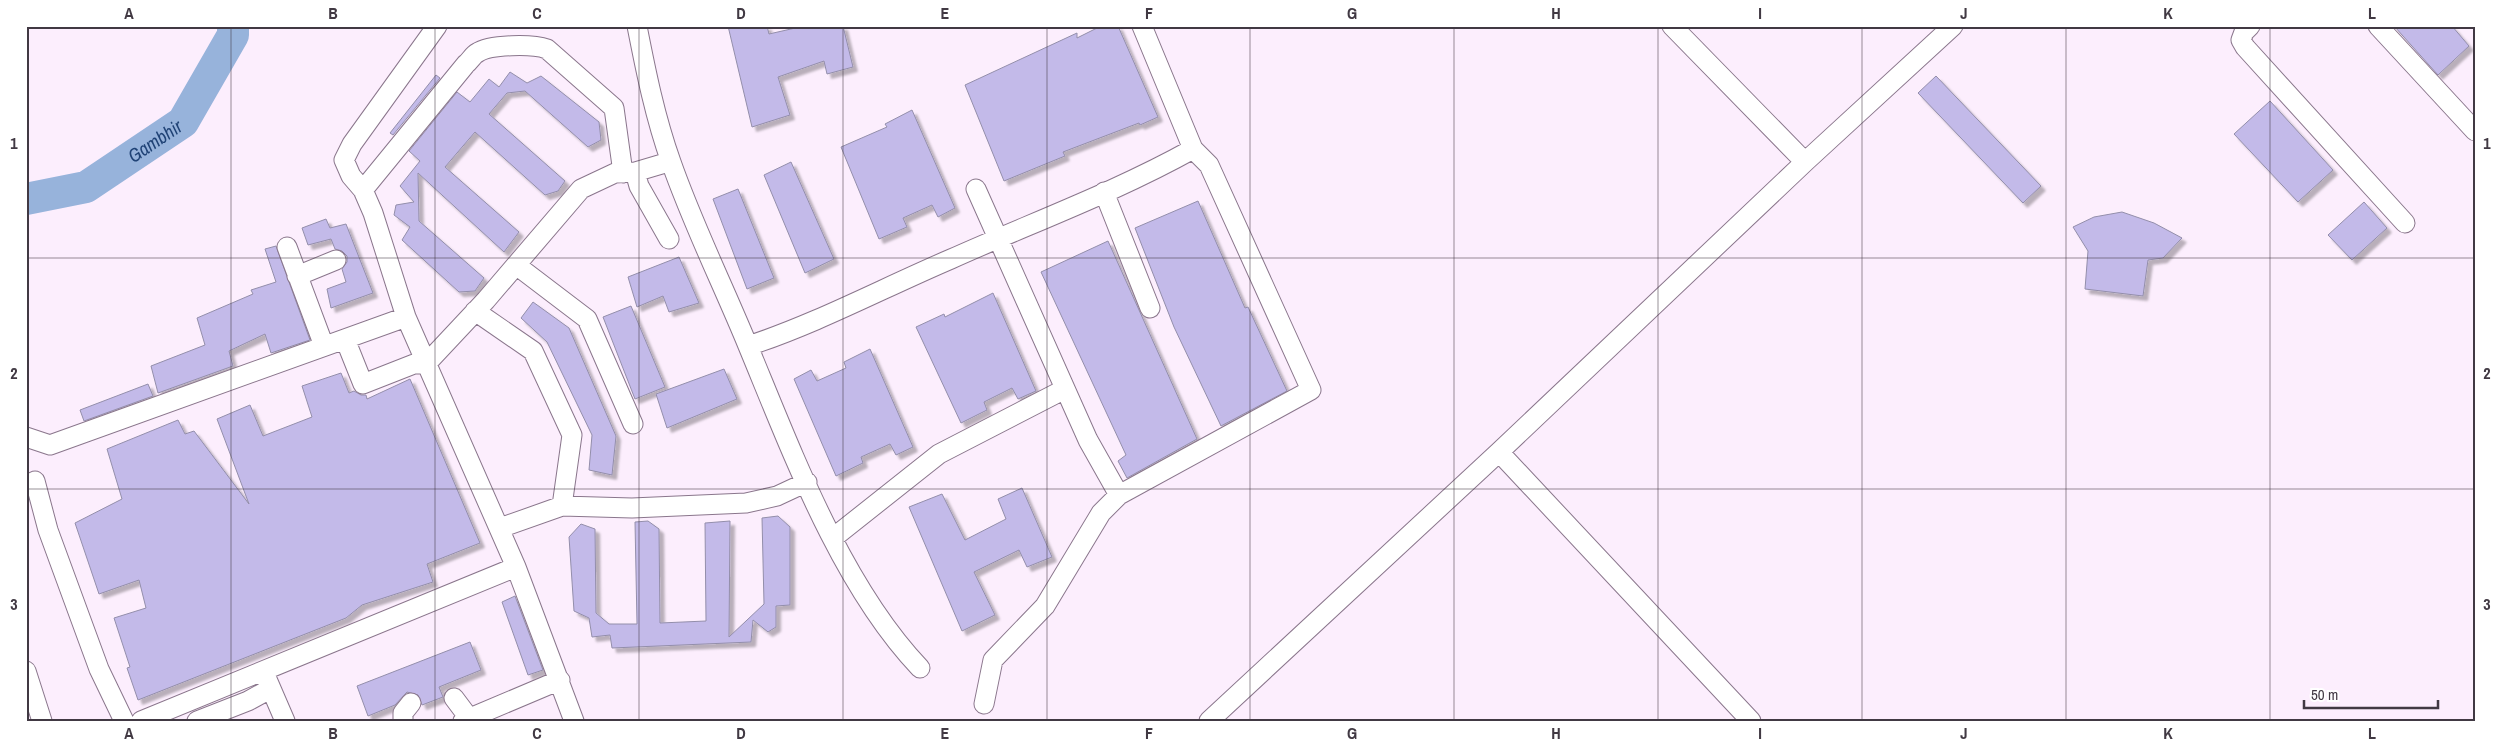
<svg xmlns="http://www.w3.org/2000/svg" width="2501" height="747" font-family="'Archivo Narrow',sans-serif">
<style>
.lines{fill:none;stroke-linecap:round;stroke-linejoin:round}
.river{stroke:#97b3db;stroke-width:32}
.building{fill:#c3bae9;stroke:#938eaa;filter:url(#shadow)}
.minor-casing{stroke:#8a768c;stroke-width:21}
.minor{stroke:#fff;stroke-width:19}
.grid{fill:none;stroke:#413943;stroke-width:1;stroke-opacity:0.55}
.labels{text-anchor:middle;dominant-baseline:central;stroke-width:4.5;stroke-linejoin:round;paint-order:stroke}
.water-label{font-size:19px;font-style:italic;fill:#204376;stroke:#fff}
.neatline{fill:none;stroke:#413943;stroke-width:2}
.grid-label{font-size:16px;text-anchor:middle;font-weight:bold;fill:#413943}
</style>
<defs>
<filter id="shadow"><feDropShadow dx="4.5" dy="4.5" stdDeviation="1" flood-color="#0004"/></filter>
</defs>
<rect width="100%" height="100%" fill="#fceefd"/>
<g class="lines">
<path class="river" id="s1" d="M26,199L86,187L183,122L233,35V26"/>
</g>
<path class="building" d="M728,26H767L769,34L804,26H843L853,67L827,74L824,61L778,77L790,115L752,127Z
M1101,26H1118L1158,117L1140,125L1139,123L1063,152L1065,156L1004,181L965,85L1077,33V38Z
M2394,26H2452L2469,46L2438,75Z
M510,72L527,83L541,76L599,122L601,140L588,147L525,91L507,93L489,114L565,181L558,191L545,195L475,132L445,167L519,232L504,252L418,173L419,221L484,278L475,291L459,292L402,240L410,227L394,215L396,205L414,202L400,186L420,161L409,151L457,92L470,102L489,79L499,87Z
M436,75L440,78L393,135L390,133Z
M1936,76L2041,186L2023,203L1918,93Z
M2270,101L2333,170L2298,202L2234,134Z
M912,110L955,208L938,217L932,205L903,218L907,227L879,239L841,147L887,127L885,124Z
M791,162L834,259L805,273L764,175Z
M738,189L774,278L747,289L713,199Z
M1198,201L1245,308L1248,307L1287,391L1221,426L1174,327L1135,228Z
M2364,202L2387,228L2352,260L2328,235Z
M2122,212L2154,223L2182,238L2163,258L2148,260L2143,296L2085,289L2088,251L2073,227L2094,217Z
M326,219L330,228L346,224L373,293L331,308L327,289L346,282L342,269L347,262V256L342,251L335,249L331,239L308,245L302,228Z
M1108,241L1197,439L1127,478L1118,461L1126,455L1041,272Z
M276,246L310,340L271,353L265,334L229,351L233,366L158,393L151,366L205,345L197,318L253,294L251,290L276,282L265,249Z
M679,257L699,303L669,312L663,296L637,307L628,277Z
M993,293L1036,391L1018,399L1012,388L984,402L987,410L961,423L916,327L944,314L945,317Z
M533,302L569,328L616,436L612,475L589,470L592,435L547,342L521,318Z
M631,306L665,387L635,399L603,317Z
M870,349L913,447L896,455L890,444L861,457L863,463L836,476L794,379L811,370L817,381L846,368L844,362Z
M724,369L737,399L667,428L656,394Z
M341,373L349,393L354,391L361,395H366L367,399L410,379L480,543L427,564L433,582L362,605L346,618L138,700L127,668L130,667L114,618L146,608L139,580L99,594L75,523L122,499L107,449L178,420L185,434L194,431L249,504L217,419L250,405L263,436L312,417L302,386Z
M148,384L153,396L84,421L80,410Z
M1022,488L1052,557L1027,567L1019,550L974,572L995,615L962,631L909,507L942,494L965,540L1006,519L998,499Z
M778,516L790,527V605L776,606V627L768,632L753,620L751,642L612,648L610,635L592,637L589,618L574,611L569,537L581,524L595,529L596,613L609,624H637L635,522L648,521L659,529L660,623L706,621L705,523L730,521L729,637L764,604L762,518Z
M515,596L543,670L528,675L502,602Z
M470,642L481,670L439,687L443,697L422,705L418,695L407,692L395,705L368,716L357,686Z"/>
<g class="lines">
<defs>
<path id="minor" d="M437,26L352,144L344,160L351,176L363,190L373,213L406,317L516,567L574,721
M637,26C646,72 655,117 671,162C693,225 723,285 748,346C792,452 841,585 920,668
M1672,26L1805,162
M2250,26L2244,32L2241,40L2245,47L2405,223
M2378,26L2475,131
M635,172L639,186L669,239
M976,189L1088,440L1119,495
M363,190L466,64C470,61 473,55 477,53C490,44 533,44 547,49L614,108L623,173
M1104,192L1150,308
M287,247L324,346
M516,265L587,319L633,424
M297,276L336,260
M475,311L533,351L572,435L562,506
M345,339L363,384L414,364H426L486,300L581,189L615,173L635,172L662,164
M748,346C818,323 883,288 951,259C1031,223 1116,192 1193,149
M26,437L50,445L406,317
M1499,452L1751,721
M35,481L48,530L99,669L124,721
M500,528L562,506L632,508L746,503L777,496L807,482
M833,538L939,454L1065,389
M26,671L42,721
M266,677L285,721
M454,698L469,718
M984,704L993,660L1045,606L1101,513L1119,495L1311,390L1209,165L1193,149L1142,26
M141,721L516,567
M197,721L248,701L270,689
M403,721V713L411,703
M463,721L560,680
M1209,721L1499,452L1805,162L1953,26"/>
</defs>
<use href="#minor" class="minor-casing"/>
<use href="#minor" class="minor"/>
</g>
<path class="grid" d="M231,26V721M435,26V721M639,26V721M843,26V721M1047,26V721M1250,26V721M1454,26V721M1658,26V721M1862,26V721M2066,26V721M2270,26V721M26,258H2475M26,489H2475"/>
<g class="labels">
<g class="water-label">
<text stroke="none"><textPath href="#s1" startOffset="144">Gambhir</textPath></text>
</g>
</g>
<rect width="2501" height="747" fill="none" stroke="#ffffff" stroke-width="55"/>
<path d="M2304 700v8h134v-8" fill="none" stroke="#413943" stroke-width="2.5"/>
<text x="2311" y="700" font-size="15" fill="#413943" stroke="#ffffff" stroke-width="4" paint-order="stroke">50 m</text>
<rect x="28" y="28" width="2446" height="692" class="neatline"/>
<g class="grid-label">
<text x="129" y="19">A</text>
<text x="333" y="19">B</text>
<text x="537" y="19">C</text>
<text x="741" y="19">D</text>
<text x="945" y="19">E</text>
<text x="1149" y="19">F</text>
<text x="1352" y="19">G</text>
<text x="1556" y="19">H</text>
<text x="1760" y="19">I</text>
<text x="1964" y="19">J</text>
<text x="2168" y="19">K</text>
<text x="2372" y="19">L</text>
<text x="14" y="149">1</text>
<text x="2487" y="149">1</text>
<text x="14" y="379">2</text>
<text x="2487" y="379">2</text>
<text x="14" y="610">3</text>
<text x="2487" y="610">3</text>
<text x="129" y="739">A</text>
<text x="333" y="739">B</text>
<text x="537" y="739">C</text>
<text x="741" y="739">D</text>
<text x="945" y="739">E</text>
<text x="1149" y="739">F</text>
<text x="1352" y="739">G</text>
<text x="1556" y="739">H</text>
<text x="1760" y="739">I</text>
<text x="1964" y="739">J</text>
<text x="2168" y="739">K</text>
<text x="2372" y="739">L</text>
</g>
</svg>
